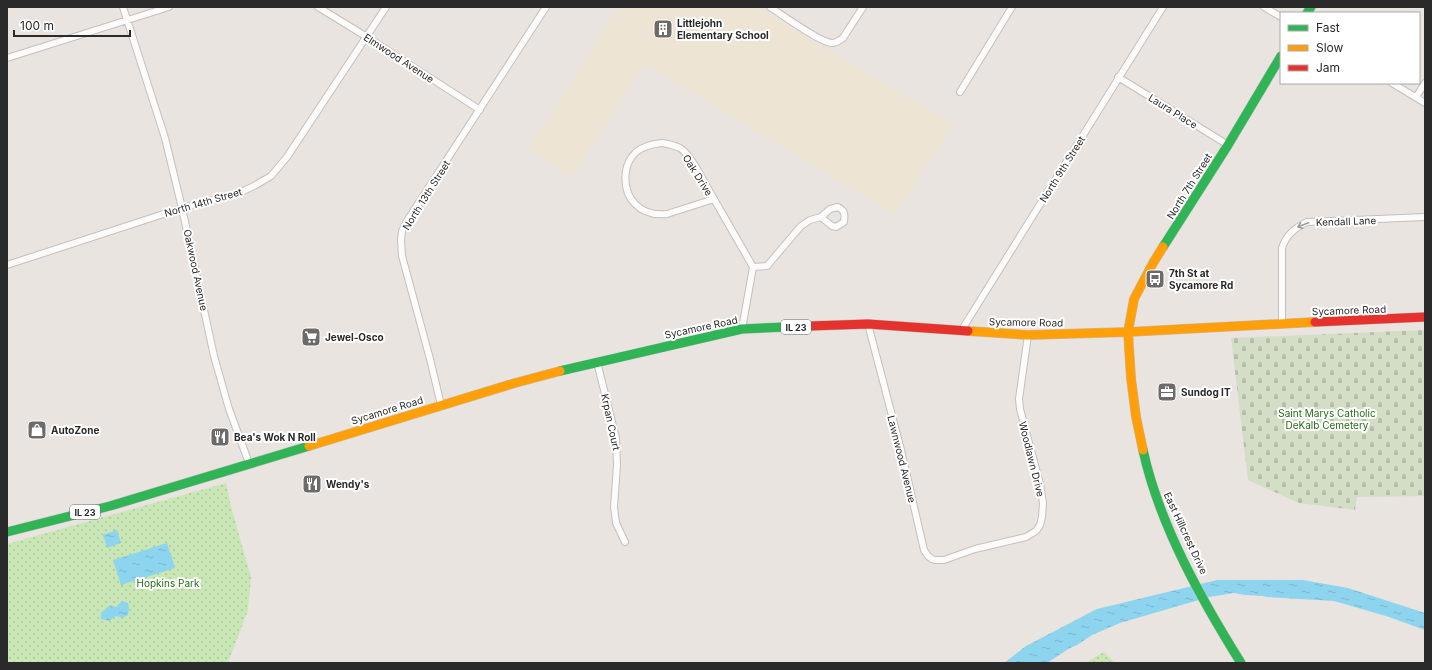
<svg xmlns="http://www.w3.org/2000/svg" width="1432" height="670" font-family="Inter,sans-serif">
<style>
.education{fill:#ede4d3}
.cemetery{fill:url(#cemetery-stones)}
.park{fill:url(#park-dots)}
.water{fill:url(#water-ripples)}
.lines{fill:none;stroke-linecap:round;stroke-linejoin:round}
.street-casing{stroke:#c2c0c1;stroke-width:8}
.fast-casing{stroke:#c2c0c1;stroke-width:10}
.slow-casing{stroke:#c2c0c1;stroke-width:10}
.jam-casing{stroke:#c2c0c1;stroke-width:10}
.street{stroke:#fcfbfa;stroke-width:6}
.fast{stroke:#30b455;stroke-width:9}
.slow{stroke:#ff9f0a;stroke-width:9}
.jam{stroke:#e5322d;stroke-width:9}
.oneway{stroke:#9e9d9c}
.labels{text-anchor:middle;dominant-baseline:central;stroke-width:4;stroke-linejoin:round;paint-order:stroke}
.shield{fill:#fff;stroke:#6a6a6a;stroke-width:1}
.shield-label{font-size:9px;font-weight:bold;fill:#2a2a2a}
.poi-label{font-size:10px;font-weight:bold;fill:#2a2a2a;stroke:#fff;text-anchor:start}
.street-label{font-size:10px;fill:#2a2a2a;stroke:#fff}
.park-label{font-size:10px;fill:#256c15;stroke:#fff}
</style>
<defs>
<pattern id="cemetery-stones" width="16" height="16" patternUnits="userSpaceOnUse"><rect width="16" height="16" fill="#d4ddc6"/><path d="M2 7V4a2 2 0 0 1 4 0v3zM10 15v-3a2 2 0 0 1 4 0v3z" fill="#b6beaa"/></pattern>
<pattern id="park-dots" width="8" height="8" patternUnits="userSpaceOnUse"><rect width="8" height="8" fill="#c9e6b5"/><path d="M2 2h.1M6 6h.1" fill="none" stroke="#adc59c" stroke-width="1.8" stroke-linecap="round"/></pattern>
<pattern id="water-ripples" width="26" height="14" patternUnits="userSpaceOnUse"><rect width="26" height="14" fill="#8dd4ef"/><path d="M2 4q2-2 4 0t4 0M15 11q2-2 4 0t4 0" fill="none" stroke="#7ab6cd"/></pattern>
</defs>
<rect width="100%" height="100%" fill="#e9e4df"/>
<path class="education" d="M618,7H758L825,49L953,124L895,215L644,64L572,177L529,149Z"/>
<path class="cemetery" d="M1425,330V496L1357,497L1355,510L1299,503L1248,480L1231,338Z"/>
<path class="park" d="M226,483L231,507L251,577L248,610L228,663H7V544Z
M1104,652L1115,663H1085Z"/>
<path class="water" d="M117,530L121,543L107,548L103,535Z
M167,543L175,568L121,585L113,560Z
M1217,580H1303L1348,588L1425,613V630L1386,616L1334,601L1267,597L1263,596L1245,595L1234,593L1209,597L1120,623L1092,635L1077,645L1070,648L1047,663H1004L1026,646L1097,609Z
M122,601L128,603L129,608L128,615L122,618L116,616L109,621L101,619V612L105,610L106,608L110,606L116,607Z"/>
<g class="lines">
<defs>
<path id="street" d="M123,7L165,138L182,208L214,356L229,409L249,463
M318,7L367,37L480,110
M770,7C781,14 821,43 832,43C836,43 839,41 843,38L863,7
M1264,7L1281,17
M7,58L169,7
M1118,77L1228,145
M1392,83L1425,103
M960,92L1012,7
M1416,97L1425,83
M662,143C668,144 674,145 680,148C692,155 706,187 714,199L667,214C640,217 622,198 626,171C627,164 631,157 636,152C643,146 652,144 662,143Z
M714,199L753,267
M838,207C845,211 845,214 844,222L836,227L832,226L821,217L830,209Z
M7,265L182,208L239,193L254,186L271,176L287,157L386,7
M753,267L767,266L801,226L810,220L821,217
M1282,323V248C1286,235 1295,228 1307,222L1425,217
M868,324L901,450L924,550L928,556L932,559L935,560H944L975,549L1026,537L1036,531L1040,525L1042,517L1043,503L1040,484L1020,409L1019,399L1028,335
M742,329L753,267
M961,331L1163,7
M597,362L616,438L617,465L614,507L616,523L625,542
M441,405L430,359L402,256L401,240L402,231L407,221L546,7"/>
<path id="fast" d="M1307,13L1311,7
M1163,247L1228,145L1281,56
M560,371L742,329L810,326
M1143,450C1159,524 1201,599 1241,663
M7,532L110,506L309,446"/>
<path id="slow" d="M968,331L1028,335L1128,332L1315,322
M309,446L515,383L560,371
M1143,450L1136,417L1131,378L1128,332L1134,299L1153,263L1163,247"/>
<path id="jam" d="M1315,322L1425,317
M810,326L868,324L968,331"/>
</defs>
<use href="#street" class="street-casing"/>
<use href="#fast" class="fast-casing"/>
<use href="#slow" class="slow-casing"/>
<use href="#jam" class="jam-casing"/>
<use href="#street" class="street"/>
<use href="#fast" class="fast"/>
<use href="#slow" class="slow"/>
<use href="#jam" class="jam"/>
</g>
<defs><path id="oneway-shaft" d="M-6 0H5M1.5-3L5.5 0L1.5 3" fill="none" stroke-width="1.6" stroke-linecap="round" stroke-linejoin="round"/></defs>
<use class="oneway" href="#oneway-shaft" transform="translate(1303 225) rotate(159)"/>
<defs>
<symbol id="building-square" viewBox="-11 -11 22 22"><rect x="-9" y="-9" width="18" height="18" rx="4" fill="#6d6b69" stroke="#fff"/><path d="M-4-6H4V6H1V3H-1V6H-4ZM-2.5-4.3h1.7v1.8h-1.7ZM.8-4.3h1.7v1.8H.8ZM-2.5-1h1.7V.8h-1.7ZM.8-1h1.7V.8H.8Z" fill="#fff"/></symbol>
<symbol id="bus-square" viewBox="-11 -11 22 22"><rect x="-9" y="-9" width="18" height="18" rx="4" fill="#6d6b69" stroke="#fff"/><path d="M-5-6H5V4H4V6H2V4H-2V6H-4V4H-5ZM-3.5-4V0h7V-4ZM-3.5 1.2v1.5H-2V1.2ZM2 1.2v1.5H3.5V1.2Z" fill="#fff"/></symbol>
<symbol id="supermarket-square" viewBox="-11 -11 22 22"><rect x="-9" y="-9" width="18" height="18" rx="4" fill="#6d6b69" stroke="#fff"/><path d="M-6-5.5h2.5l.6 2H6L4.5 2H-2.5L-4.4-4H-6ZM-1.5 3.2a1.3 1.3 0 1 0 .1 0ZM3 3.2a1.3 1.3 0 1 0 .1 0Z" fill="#fff"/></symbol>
<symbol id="office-square" viewBox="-11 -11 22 22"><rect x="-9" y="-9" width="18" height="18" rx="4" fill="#6d6b69" stroke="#fff"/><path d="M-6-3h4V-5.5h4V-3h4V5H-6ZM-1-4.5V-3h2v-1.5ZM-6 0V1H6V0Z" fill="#fff"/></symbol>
<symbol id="shop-square" viewBox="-11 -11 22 22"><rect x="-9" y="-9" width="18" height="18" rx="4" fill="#6d6b69" stroke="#fff"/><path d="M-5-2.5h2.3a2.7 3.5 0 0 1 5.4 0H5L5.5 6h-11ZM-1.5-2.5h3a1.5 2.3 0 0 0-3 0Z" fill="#fff"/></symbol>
<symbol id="restaurant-square" viewBox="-11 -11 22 22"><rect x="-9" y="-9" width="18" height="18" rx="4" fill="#6d6b69" stroke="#fff"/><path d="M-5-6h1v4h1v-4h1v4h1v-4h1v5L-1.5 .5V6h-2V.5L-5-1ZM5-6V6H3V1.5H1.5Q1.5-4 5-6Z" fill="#fff"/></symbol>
</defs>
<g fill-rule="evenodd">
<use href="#building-square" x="652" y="18" width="22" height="22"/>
<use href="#bus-square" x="1144" y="268" width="22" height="22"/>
<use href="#supermarket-square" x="300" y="326" width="22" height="22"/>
<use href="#office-square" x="1156" y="381" width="22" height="22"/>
<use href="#shop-square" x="26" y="419" width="22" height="22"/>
<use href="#restaurant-square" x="209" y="426" width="22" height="22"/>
<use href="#restaurant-square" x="301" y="473" width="22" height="22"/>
</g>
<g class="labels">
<g class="shield">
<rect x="781" y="320" width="30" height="14" rx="3"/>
<rect x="70" y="505" width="30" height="14" rx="3"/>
</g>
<g class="shield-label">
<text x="796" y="327">IL 23</text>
<text x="85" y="512">IL 23</text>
</g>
<g class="poi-label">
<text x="677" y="23">Littlejohn<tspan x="677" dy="12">Elementary School</tspan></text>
<text x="1169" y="273">7th St at<tspan x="1169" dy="12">Sycamore Rd</tspan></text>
<text x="325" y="337">Jewel-Osco</text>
<text x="1181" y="392">Sundog IT</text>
<text x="51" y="430">AutoZone</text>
<text x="234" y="437">Bea's Wok N Roll</text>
<text x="326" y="484">Wendy's</text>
</g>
<g class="street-label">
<text transform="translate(399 58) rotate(33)">Elmwood Avenue</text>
<text transform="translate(1173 111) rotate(32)">Laura Place</text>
<text transform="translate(1062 169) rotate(-58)">North 9th Street</text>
<text transform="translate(698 175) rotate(58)">Oak Drive</text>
<text transform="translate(1189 186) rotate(-58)">North 7th Street</text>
<text transform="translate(426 195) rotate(-58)">North 13th Street</text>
<text transform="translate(203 202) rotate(-16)">North 14th Street</text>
<text transform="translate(1346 221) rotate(-2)">Kendall Lane</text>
<text transform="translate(196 270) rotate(78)">Oakwood Avenue</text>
<text transform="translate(1349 310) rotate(-2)">Sycamore Road</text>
<text transform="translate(1026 322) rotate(1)">Sycamore Road</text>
<text transform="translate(701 327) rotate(-12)">Sycamore Road</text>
<text transform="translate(387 410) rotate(-17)">Sycamore Road</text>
<text transform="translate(611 422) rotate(78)">Krpan Court</text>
<text transform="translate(902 459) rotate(76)">Lawnwood Avenue</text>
<text transform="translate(1032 459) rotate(76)">Woodlawn Drive</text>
<text transform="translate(1186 533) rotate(65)">East Hillcrest Drive</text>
</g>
<g class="park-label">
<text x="1327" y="413">Saint Marys Catholic<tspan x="1327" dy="12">DeKalb Cemetery</tspan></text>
<text x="168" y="583">Hopkins Park</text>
</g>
</g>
<rect width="1432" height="670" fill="none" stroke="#2a2a2a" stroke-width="16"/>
<rect x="1280" y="12" width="140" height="72" fill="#ffffff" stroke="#aaaaaa"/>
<rect x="1288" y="25" width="20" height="6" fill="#30b455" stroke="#aaaaaa"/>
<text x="1316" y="32" font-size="12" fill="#2a2a2a">Fast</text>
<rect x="1288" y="45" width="20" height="6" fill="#ff9f0a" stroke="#aaaaaa"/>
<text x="1316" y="52" font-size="12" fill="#2a2a2a">Slow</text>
<rect x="1288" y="65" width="20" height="6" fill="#e5322d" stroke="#aaaaaa"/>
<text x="1316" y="72" font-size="12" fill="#2a2a2a">Jam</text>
<path d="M14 30v6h116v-6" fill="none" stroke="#2a2a2a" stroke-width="2"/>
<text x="20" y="30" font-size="12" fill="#2a2a2a" stroke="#ffffff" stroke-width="3" paint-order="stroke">100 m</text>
</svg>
